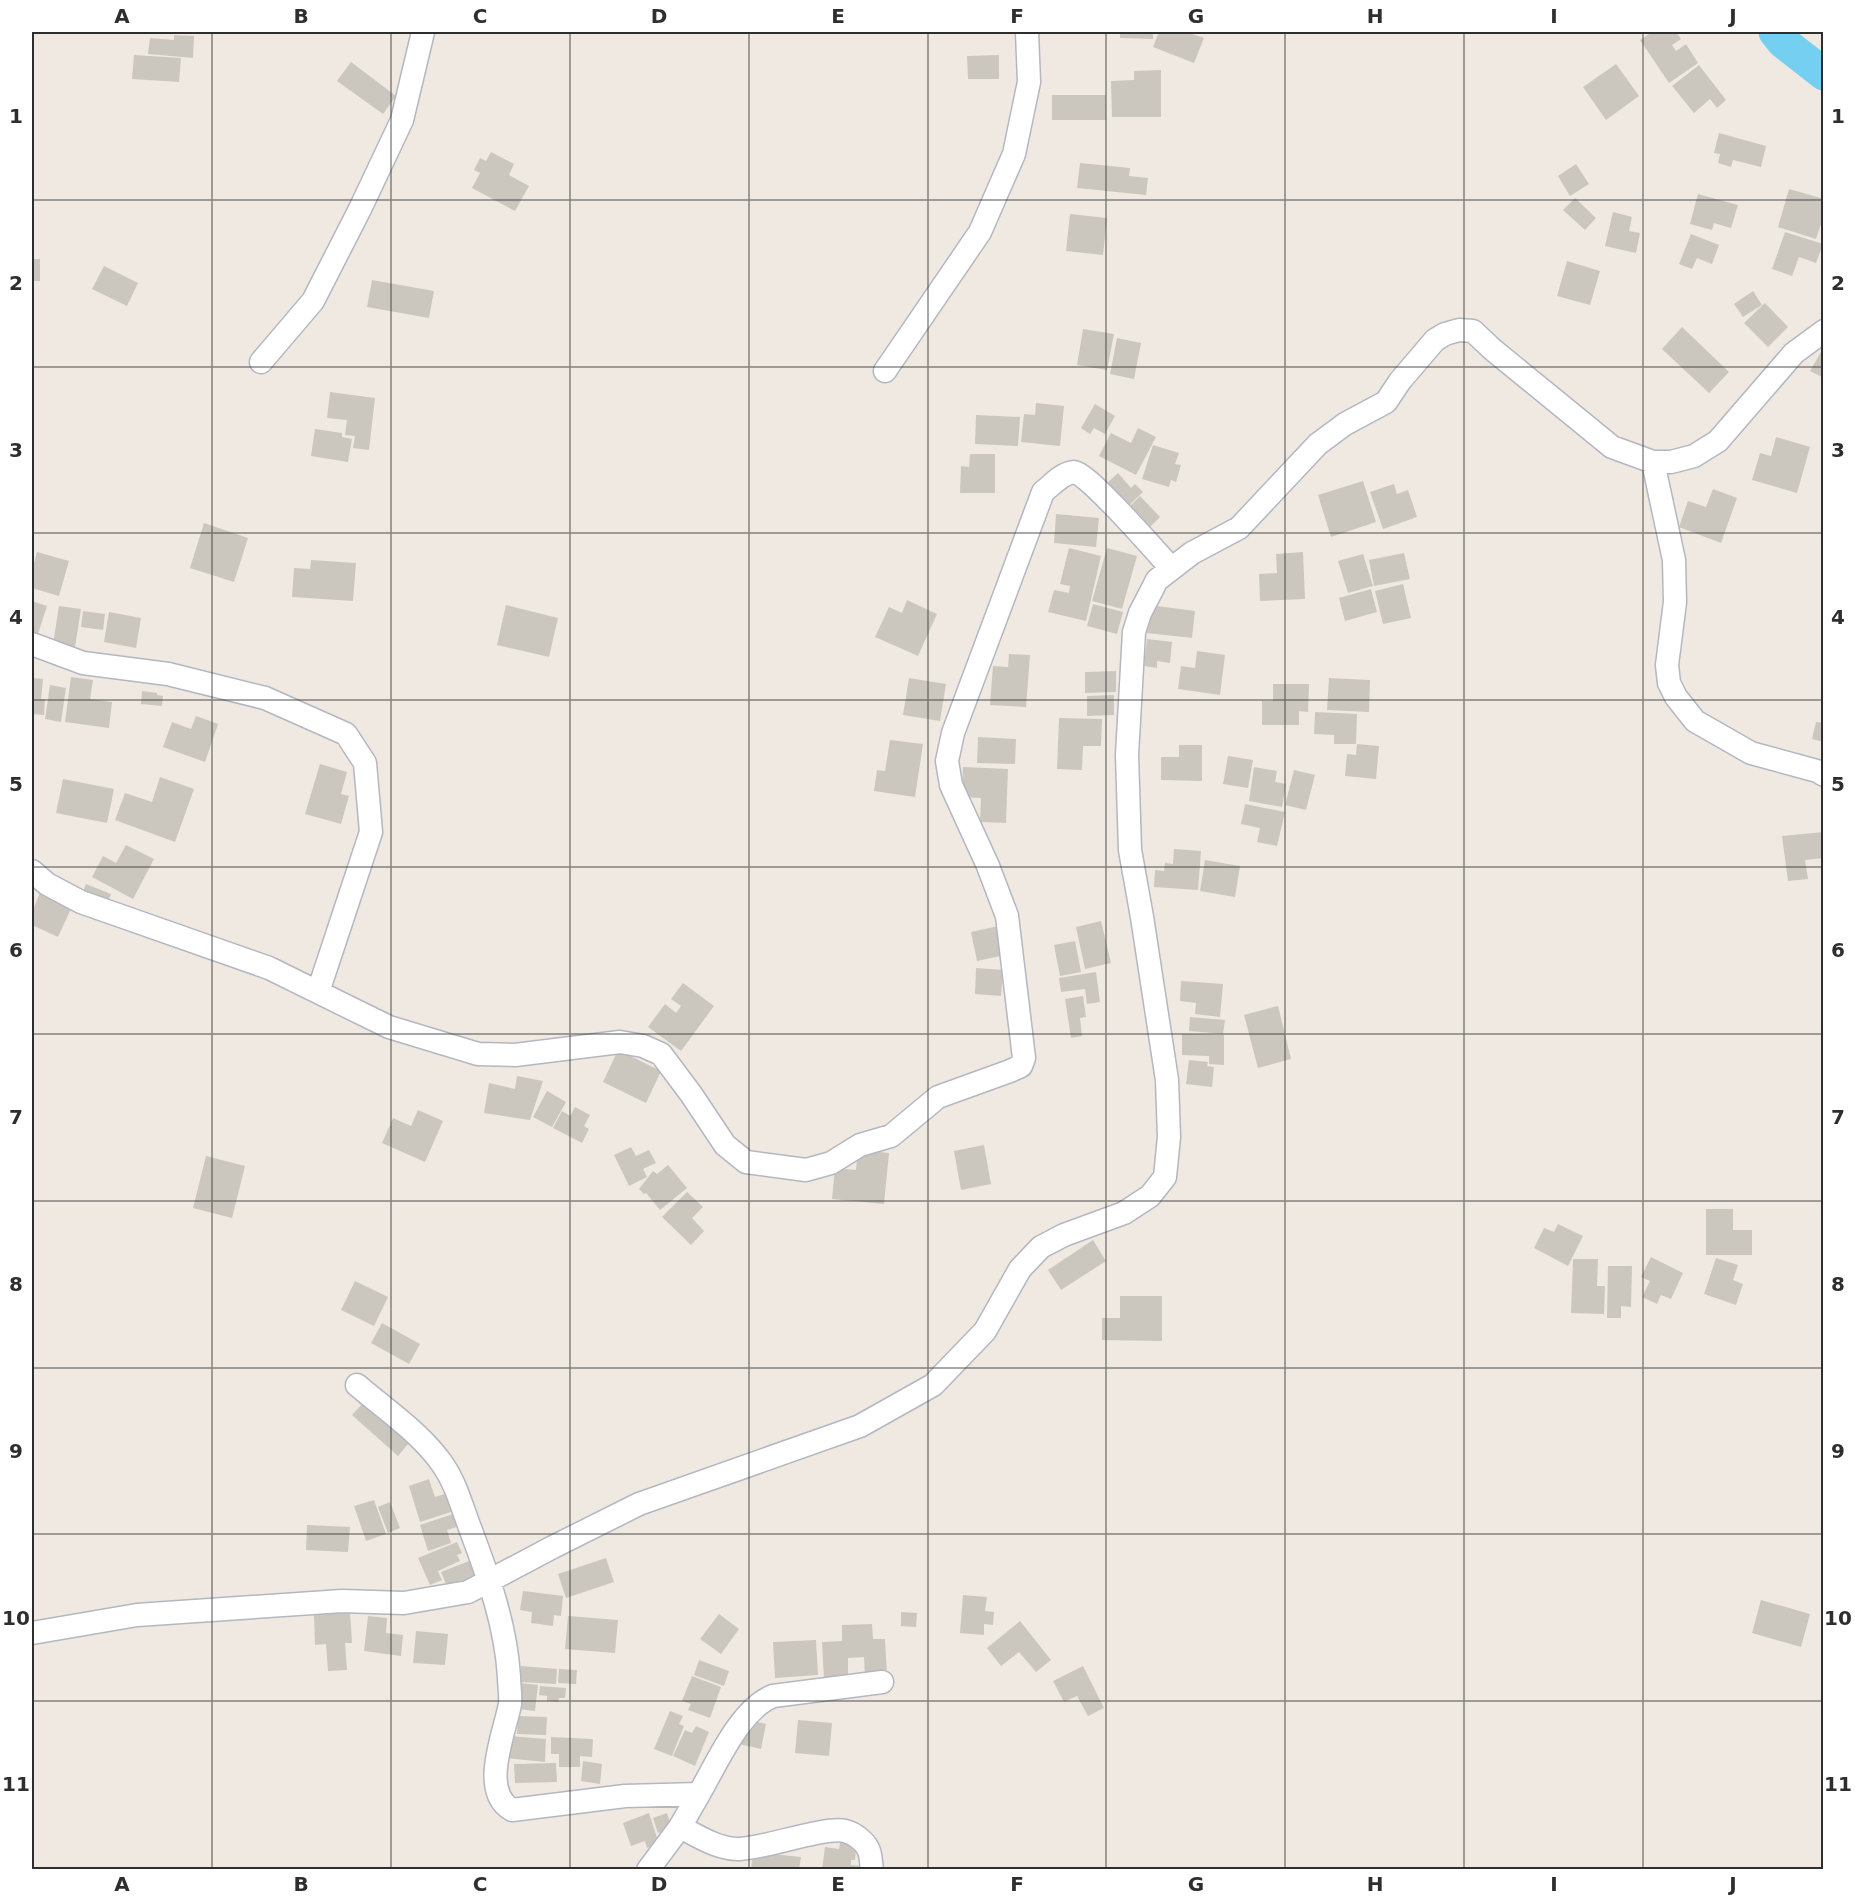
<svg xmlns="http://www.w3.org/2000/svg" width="1855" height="1901" font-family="'DejaVu Sans',sans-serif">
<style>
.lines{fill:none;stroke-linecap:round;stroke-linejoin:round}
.river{stroke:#75cff0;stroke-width:33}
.building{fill:#cbc7bf}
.minor-casing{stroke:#b4b7c1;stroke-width:25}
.minor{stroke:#fff;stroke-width:22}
.grid{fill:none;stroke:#2e2e2e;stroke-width:1.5;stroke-opacity:0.55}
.neatline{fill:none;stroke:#2e2e2e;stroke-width:2}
.grid-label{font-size:20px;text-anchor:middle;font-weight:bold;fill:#2e2e2e}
</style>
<rect width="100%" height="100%" fill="#efe9e1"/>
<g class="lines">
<path class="river" d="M1775,32L1783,42L1824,74"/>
</g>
<path class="building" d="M1120,32H1153V39L1120,38Z
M1159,32H1186L1204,38L1194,63L1153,47Z
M1652,32H1676L1681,39L1672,45L1676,51L1686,44L1698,63L1669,83L1640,40Z
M174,35L194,36L193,58L148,54L150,38L174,40Z
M134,55L181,58L179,82L132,79Z
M999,55V79H968L967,56Z
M351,62L396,96L383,114L337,81Z
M1616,64L1639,96L1606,120L1583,87Z
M1699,65L1726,100L1717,108L1710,99L1694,113L1672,86Z
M1161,70V117H1112L1111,81L1134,80V71Z
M1052,95H1106V120H1052Z
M1719,133L1766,146L1761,167L1733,160L1731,167L1718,163L1720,154L1714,153Z
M491,152L514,164L509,175L529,186L515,211L472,188L480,173L474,170L480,158L486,161Z
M1080,163L1130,168L1129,176L1148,178L1146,195L1077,188Z
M1576,164L1589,184L1570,196L1558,176Z
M1789,189L1824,199V215L1816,239L1778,227Z
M1698,194L1738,205L1731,228L1714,223L1712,230L1690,224Z
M1575,198L1596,218L1585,230L1563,210Z
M1613,212L1632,217L1629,231L1640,233L1636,253L1605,246Z
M1070,214L1107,218L1103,255L1066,251Z
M1785,232L1823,244L1816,263L1799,257L1792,276L1772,269Z
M1691,234L1719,245L1712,264L1697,258L1692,269L1679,264Z
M32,259H40V281H32Z
M1567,261L1600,271L1590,305L1557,296Z
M104,266L138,283L127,306L92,289Z
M372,280L434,291L429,318L367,307Z
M1753,291L1762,305L1743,317L1734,304Z
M1765,303L1788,327L1768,347L1744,323Z
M1682,327L1729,372L1709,393L1662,349Z
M1083,329L1114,334L1107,370L1077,365Z
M1117,338L1141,343L1134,379L1110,374Z
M1821,352L1824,353V378L1810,371Z
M330,392L375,398L369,450L353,448L355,436L345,435L347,420L327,418Z
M1036,403L1064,406L1060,446L1021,442L1024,414L1035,415Z
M1095,404L1115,416L1105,434L1094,428L1090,434L1081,428Z
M976,415L1020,417L1018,446L975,444Z
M1138,428L1156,437L1136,475L1099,456L1111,433L1131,443Z
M315,429L342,433V437L352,439L348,462L311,456Z
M1776,437L1810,447L1797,493L1752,480L1760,453L1771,456Z
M1153,445L1179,453L1175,464L1181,465L1176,482L1171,480L1169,487L1142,479Z
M970,454H995V493H960L961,466L969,467Z
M1118,473L1131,488L1135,484L1143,492L1125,509L1104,486Z
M1363,481L1376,522L1331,537L1318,495Z
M1394,484L1397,494L1408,490L1417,517L1383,529L1370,492Z
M1713,489L1737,498L1721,543L1679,527L1688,501L1706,507Z
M1140,496L1160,517L1146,531L1126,510Z
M1056,514L1099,518L1096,547L1054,543Z
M204,523L248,538L234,582L190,568Z
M1069,548L1101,556L1086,621L1048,612L1054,590L1069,593L1070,586L1060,584Z
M1107,548L1137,556L1122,609L1092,601Z
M37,552L69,561L59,596L32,588V566L33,567Z
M1303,552L1305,599L1260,601L1259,574L1277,573L1276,554Z
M1404,553L1410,579L1374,586L1369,560Z
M1363,554L1373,586L1348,593L1338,561Z
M311,560L356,563L353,601L292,597L294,568L310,569Z
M1403,584L1411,618L1383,624L1375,591Z
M1371,589L1377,612L1345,621L1339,598Z
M907,600L937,614L918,656L875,637L889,607L902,613Z
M32,601L47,606L37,637L32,636Z
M1093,604L1123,612L1117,634L1087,626Z
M506,605L558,618L549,657L497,645Z
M1149,605L1195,611L1192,638L1147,633Z
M59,606L81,609L75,647L53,644Z
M83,611L105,614L103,630L81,627Z
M109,612L141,618L136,648L104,642Z
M1147,639L1172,642L1170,663L1157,661V668L1144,666Z
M1197,651L1225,655L1220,695L1178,689L1181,666L1195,668Z
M1009,654L1030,655L1026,707L990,705L993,666L1008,667Z
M1116,671V692L1085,693V672Z
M71,677L93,680L90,699L112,702L109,728L65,722Z
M32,678L43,679L41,699H45L44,715L32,714Z
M909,678L946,684L940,721L903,715Z
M1329,678L1370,680L1369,712L1327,710Z
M1273,684H1309L1308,712L1299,711V725H1262V701H1273Z
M50,685L66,688L61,722L45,719Z
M142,691L157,693V695L163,696L162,706L141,704Z
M1114,695V715L1087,716V696Z
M1315,712L1357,714L1356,744H1334V735L1314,734Z
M196,716L218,724L205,762L163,747L172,722L191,729Z
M1059,718L1102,719L1101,746H1083L1082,770L1057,769Z
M1816,722L1824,723V742L1812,739Z
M978,737L1016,739L1015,764L977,763Z
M890,740L923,744L915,797L874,791L877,770L885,771Z
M1357,744L1379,746L1376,779L1345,776L1347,754L1356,755Z
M1179,745H1202V781L1161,780V757H1179Z
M1228,756L1253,760L1248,788L1223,784Z
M320,764L347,772L341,794L349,796L341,824L305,814Z
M963,767L1008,769L1006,823L980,822L981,798L962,797Z
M1254,767L1277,771L1275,782L1286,784L1282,807L1249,801Z
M1294,770L1315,775L1306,810L1285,805Z
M160,777L194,789L175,842L115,820L125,793L152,802Z
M63,779L114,789L107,823L56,813Z
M1245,804L1285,812L1277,846L1257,842L1260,828L1241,824Z
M1824,832V858L1805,860L1808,879L1788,881L1782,836Z
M126,845L154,859L133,899L92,877L103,856L116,863Z
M1174,849L1201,851L1198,890L1154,887L1155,870L1164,871L1165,863L1173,864Z
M1205,860L1240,866L1235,897L1200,891Z
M86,884L111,894L105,909L80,899Z
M42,888L74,902L58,937L32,925V912Z
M1101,921L1111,963L1085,969L1076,927Z
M999,926L1005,955L977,961L971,932Z
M1075,941L1081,972L1060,976L1054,945Z
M976,968L1003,970L1001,996L975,994Z
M1096,972L1100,1002L1087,1004L1085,989L1061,992L1059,978Z
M1181,981L1223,984L1220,1017L1195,1014L1196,1003L1180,1001Z
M683,983L714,1006L681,1051L648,1027L665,1004L676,1013L681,1006L671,999Z
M1083,996L1086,1017L1080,1018L1082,1036L1071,1038L1065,999Z
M1278,1006L1291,1059L1258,1068L1244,1015Z
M1190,1017L1225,1020L1223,1034L1189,1031Z
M1182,1034L1224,1035V1065L1209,1064V1056L1182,1055Z
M618,1050L661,1071L646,1103L603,1082Z
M1189,1060L1208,1062L1207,1066L1214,1067L1212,1087L1186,1084Z
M517,1076L543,1081L530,1120L484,1113L489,1083L515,1089Z
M547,1091L566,1102L552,1127L533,1117Z
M575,1107L590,1115L584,1126L589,1129L582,1143L553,1128L562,1111L570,1116Z
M418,1110L443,1121L425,1162L382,1143L393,1118L411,1126Z
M984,1145L991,1184L961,1190L954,1151Z
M631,1147L636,1156L649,1150L656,1163L643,1169L647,1177L629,1186L614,1155Z
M858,1150L889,1153L884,1204L832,1199L835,1168L856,1170Z
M206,1156L245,1166L232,1218L193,1208Z
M668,1165L687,1188L660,1210L646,1193L644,1194L639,1189L653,1171L657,1174Z
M687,1192L703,1207L692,1218L704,1231L691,1245L662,1217Z
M1706,1209H1733V1230H1752V1255H1706Z
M1558,1224L1583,1236L1568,1266L1534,1248L1544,1228L1554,1232Z
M1093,1240L1106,1261L1061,1290L1048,1270Z
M1651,1257L1683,1273L1671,1299L1661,1295L1657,1304L1642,1297L1650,1281L1641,1277Z
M1716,1258L1738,1265L1733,1280L1743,1284L1736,1305L1704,1294Z
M1573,1259H1598L1597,1286H1605L1604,1314L1571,1313Z
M1608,1266H1632L1631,1307L1621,1306V1318H1607Z
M355,1281L388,1297L374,1326L341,1310Z
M1120,1296H1162V1341L1102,1340V1318H1120Z
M382,1323L420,1344L409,1364L371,1343Z
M364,1402L409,1443L398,1456L352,1415Z
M429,1479L435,1497L451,1492L457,1510L420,1522L409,1486Z
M374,1500L386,1534L366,1541L354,1506Z
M390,1502L400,1528L388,1533L378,1507Z
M459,1512L463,1525L447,1530L451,1543L428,1551L420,1525Z
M307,1525L350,1527L348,1552L306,1550Z
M457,1542L462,1553L457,1555L460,1561L438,1571L442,1580L430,1585L418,1558Z
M606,1558L614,1582L566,1598L558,1574Z
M469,1561L476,1578L448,1589L441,1572Z
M523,1591L563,1596L561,1616L554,1615L553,1626L531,1623L532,1612L520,1610Z
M963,1595L987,1597L985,1611L994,1612L993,1625L984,1624V1635L960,1633Z
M1761,1600L1810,1614L1801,1647L1752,1633Z
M350,1612L352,1643H345L347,1670L328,1671L326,1644L315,1645L314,1615Z
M901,1612L917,1613L916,1627L901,1626Z
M719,1614L739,1629L721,1654L700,1639Z
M368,1616L387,1618L386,1633L403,1635L401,1656L364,1651Z
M568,1616L618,1620L615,1653L565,1649Z
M1020,1621L1051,1660L1036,1672L1019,1652L1001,1666L987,1648Z
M872,1624L873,1639H885L887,1676L865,1677L864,1657L848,1658V1681L824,1679L822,1642L842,1641V1625Z
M416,1631L448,1634L445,1665L413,1663Z
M816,1640L818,1675L775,1678L773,1642Z
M699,1660L729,1671L724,1686L694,1675Z
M521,1666L557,1669L556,1684L520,1682Z
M1083,1666L1104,1708L1088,1716L1077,1696L1064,1702L1053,1681Z
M559,1669L577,1670L576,1684L558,1683Z
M692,1676L721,1687L710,1718L688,1710L691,1704L682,1701Z
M521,1683L538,1685L535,1711L518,1709Z
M540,1686L566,1688L565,1698H559L558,1702L547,1701V1696L539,1695Z
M670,1711L683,1716L679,1724L684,1726L672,1756L654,1749Z
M518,1716L547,1717L546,1735L517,1734Z
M745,1719L766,1724L761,1749L739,1744Z
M798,1720L832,1723L829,1756L795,1753Z
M696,1726L709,1732L695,1766L673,1756L685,1730L692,1733Z
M509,1736L546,1739L545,1762L506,1758Z
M551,1737L593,1739L592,1757L580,1756V1767H559V1754H551Z
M583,1761L602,1764L600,1784L581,1781Z
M556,1763L557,1782L515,1783L514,1764Z
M649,1813L659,1844L647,1848L645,1841L631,1846L623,1823Z
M667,1813L672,1829L658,1833L653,1818Z
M841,1838L857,1839L855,1860H851V1865L864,1866V1870H822L825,1847L839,1849Z
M753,1852L801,1857L799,1870H751Z"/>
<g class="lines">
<defs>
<path id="minor" d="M261,362L313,301L360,209L402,120L423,32
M885,371L980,232L1014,154L1029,82L1027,32
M1653,462L1674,560L1675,602L1667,665L1669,683L1676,697L1695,721L1751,753L1817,771L1824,775
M32,644L83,663L168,674L265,698L346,734L365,763L371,832L318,992
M32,871L47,884L81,902L269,968L389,1027L478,1054L515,1055L620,1042L643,1046L661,1054L691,1094L725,1145L746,1162L806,1170L831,1163L860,1145L891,1136L938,1097L1010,1071L1021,1066L1024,1058L1007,916L988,866L951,785L947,761L953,733L1043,492C1052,485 1062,473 1074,472C1087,472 1158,554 1171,568
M357,1385C386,1410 422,1434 443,1465C456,1484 462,1507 470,1528C488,1576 506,1625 509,1677C509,1685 511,1695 510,1704C505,1732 479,1791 512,1810L625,1796L699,1794L680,1827L648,1870
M32,1633L137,1615L342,1601L404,1603L468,1592L553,1547L639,1504L860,1426L933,1385L985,1331L1020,1269L1041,1247L1064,1235L1124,1213L1150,1196L1165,1177L1169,1137L1167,1080L1142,917L1130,850L1127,755L1134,632L1140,613L1157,580L1192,553L1239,528L1318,444L1345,424L1386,402L1400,381L1435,340L1445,334L1459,330L1473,331L1492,349L1612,447L1653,462H1671L1694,456L1718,441L1794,353L1824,331
M699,1794C717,1763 740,1709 773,1696L882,1682
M680,1827C698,1836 719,1850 740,1849C766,1848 825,1826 845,1831C854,1833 866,1842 869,1851C871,1856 871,1864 872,1870"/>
</defs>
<use href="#minor" class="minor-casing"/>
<use href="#minor" class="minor"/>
</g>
<path class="grid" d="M212,32V1870M391,32V1870M570,32V1870M749,32V1870M928,32V1870M1106,32V1870M1285,32V1870M1464,32V1870M1643,32V1870M32,200H1824M32,367H1824M32,533H1824M32,700H1824M32,867H1824M32,1034H1824M32,1201H1824M32,1368H1824M32,1534H1824M32,1701H1824"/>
<rect width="1855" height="1901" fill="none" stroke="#ffffff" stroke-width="66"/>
<rect x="33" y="33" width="1789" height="1835" class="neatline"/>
<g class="grid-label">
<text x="122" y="23">A</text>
<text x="301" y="23">B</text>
<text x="480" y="23">C</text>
<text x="659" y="23">D</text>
<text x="838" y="23">E</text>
<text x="1017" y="23">F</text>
<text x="1196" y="23">G</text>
<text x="1375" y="23">H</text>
<text x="1554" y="23">I</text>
<text x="1733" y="23">J</text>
<text x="16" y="123">1</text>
<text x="1838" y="123">1</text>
<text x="16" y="290">2</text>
<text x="1838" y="290">2</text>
<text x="16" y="457">3</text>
<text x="1838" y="457">3</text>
<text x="16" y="624">4</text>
<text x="1838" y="624">4</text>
<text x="16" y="791">5</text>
<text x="1838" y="791">5</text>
<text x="16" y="957">6</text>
<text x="1838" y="957">6</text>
<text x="16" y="1124">7</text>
<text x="1838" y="1124">7</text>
<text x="16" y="1291">8</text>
<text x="1838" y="1291">8</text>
<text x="16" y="1458">9</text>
<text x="1838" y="1458">9</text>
<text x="16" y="1625">10</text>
<text x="1838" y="1625">10</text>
<text x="16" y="1791">11</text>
<text x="1838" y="1791">11</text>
<text x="122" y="1891">A</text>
<text x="301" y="1891">B</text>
<text x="480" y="1891">C</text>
<text x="659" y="1891">D</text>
<text x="838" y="1891">E</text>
<text x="1017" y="1891">F</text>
<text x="1196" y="1891">G</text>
<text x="1375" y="1891">H</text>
<text x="1554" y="1891">I</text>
<text x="1733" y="1891">J</text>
</g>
</svg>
